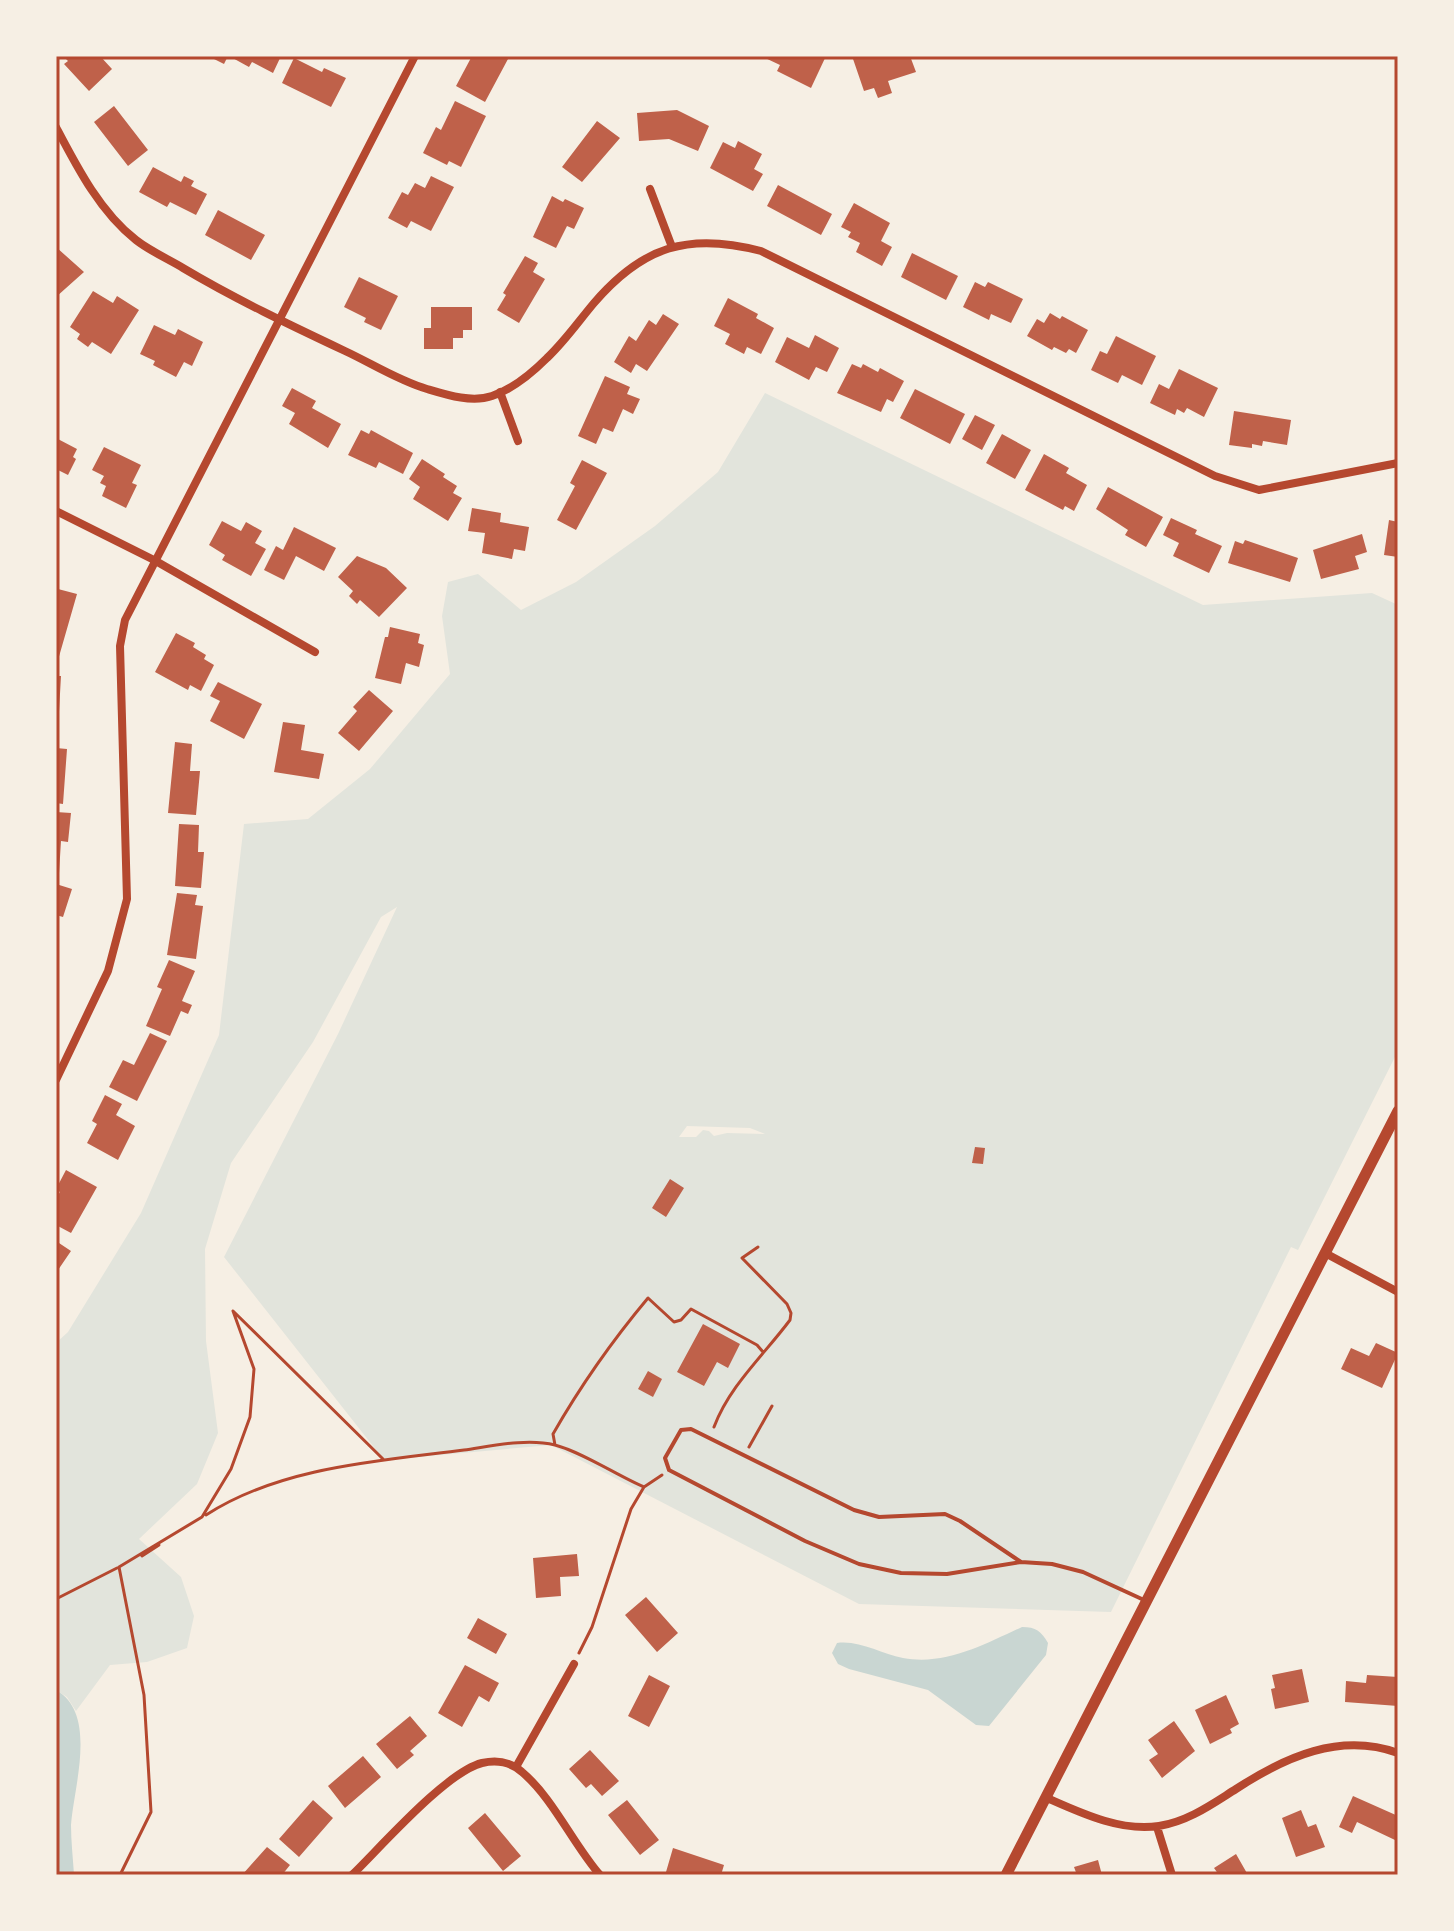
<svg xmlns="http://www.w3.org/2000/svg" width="1454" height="1931" font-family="'Noto Sans',sans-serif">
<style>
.green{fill:#e2e4dc;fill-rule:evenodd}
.water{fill:#c9d6d2}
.building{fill:#bf614a}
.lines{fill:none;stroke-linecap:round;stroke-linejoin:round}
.path{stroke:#b5482f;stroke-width:3}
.service{stroke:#b5482f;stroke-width:4}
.minor{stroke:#b5482f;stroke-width:8}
.tertiary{stroke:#b5482f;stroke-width:11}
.neatline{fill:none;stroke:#b5482f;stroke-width:3}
</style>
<rect width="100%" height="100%" fill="#f6efe4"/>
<path class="green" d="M765,393L1203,605L1372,593L1398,605V1051L1298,1250L1291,1247L1111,1612L859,1604L551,1445L384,1460L224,1257L338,1034L397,907L381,917L313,1042L231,1163L205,1249L206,1341L218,1433L197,1484L139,1539L181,1577L194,1616L187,1648L147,1662L110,1665L76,1711L67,1697L56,1690V1343L68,1332L141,1213L219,1035L244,824L308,819L370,769L450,674L442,616L448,582L478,574L521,610L576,582L655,526L718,472ZM687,1126L750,1128L765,1134L727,1133L714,1136L709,1131L703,1130L696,1137H679Z"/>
<path class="water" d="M1022,1627C1036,1627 1041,1631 1048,1643L1046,1655L989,1726L976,1725L928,1690L849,1669L838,1664L832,1653L837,1643C860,1640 881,1654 903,1658C946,1666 985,1644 1022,1627Z
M56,1690C98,1714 74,1785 71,1825C71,1841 73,1859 74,1875H56Z"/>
<path class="building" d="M63,56H100L112,69L89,91L64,64L68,61Z
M208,56H228L224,64Z
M229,56H281L273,73L252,62L249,67Z
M472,56H502L508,59L485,102L456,86Z
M761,56H826L811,88L777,71L780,65Z
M852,56H910L916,72L888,81L892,93L878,98L874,88L864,91Z
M294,58L322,72L324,68L346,78L331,107L282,83Z
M455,101L486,116L461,167L449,161L447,165L423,153L436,127L441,130Z
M114,106L148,150L128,166L94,122Z
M677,110L709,126L698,151L669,139L639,141L637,113Z
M597,121L620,138L582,182L562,167Z
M738,141L762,154L754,169L763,174L753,191L710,168L723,142L735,148Z
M153,167L181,182L184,176L194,181L191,186L207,194L196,215L170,202L167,207L139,192Z
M431,176L454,187L431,231L411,221L407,228L388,218L402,192L408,195L415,183L425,188Z
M778,185L832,214L821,235L767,206Z
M552,196L563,202L565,199L584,208L574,229L567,226L556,248L533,237Z
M854,203L890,223L881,241L892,247L882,266L856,252L860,243L848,237L851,232L841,227Z
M218,210L265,235L251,260L205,235Z
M56,247L84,272L56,297Z
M912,253L958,276L946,300L901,277Z
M525,256L538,263L533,272L545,279L519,323L497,310L506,295L503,293Z
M359,277L398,296L381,330L364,322L366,318L344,307Z
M975,282L985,287L988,282L1023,299L1011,323L991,314L989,320L963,307Z
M93,291L113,303L117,296L139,310L111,354L92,342L88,347L77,339L80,334L70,327Z
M728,298L758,314L756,318L774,328L761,354L747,347L744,354L725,344L730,334L714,326Z
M431,307H472V330H463V338H453V349H424V328H431Z
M1050,313L1060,319L1062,316L1088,330L1076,353L1069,349L1066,353L1054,347L1052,350L1027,336L1037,319L1044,323Z
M663,314L679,324L647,371L636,364L631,373L614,362L629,336L636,341L649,320L656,325Z
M154,325L175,335L178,329L203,342L192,366L184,362L176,377L153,365L155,361L140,354Z
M815,335L839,348L827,372L816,367L809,380L775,362L787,337L809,348Z
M1116,336L1156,356L1142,385L1122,375L1118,383L1091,370L1100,351L1107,354Z
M852,364L861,368L863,364L878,372L880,368L904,381L893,402L887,399L881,412L837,393Z
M1179,369L1218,388L1204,417L1187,408L1184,413L1177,409L1175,415L1150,403L1159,384L1169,389Z
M605,376L630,387L627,394L640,399L633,414L623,409L613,432L603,428L596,444L578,436Z
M292,388L316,401L312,408L341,424L328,448L289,424L295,413L282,406Z
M915,389L965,414L950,444L900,418Z
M1234,411L1291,420L1287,445L1263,441L1262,446L1252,444V448L1229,445Z
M975,415L995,425L982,450L962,439Z
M361,430L369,434L371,430L413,453L403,474L379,462L376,468L348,455Z
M1002,434L1031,450L1015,479L986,463Z
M56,438L77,449L73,457L76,459L68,475L56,469Z
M104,447L141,465L132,483L137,485L126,508L102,496L106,486L100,483L104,476L92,470Z
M1044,454L1069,468L1066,473L1087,485L1074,511L1065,506L1063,510L1025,490Z
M422,459L445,474L443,477L457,486L453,493L462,498L448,521L413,499L420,487L409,479Z
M582,460L607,473L576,530L557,520L575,486L570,483Z
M1108,487L1163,517L1146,547L1125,535L1128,530L1096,509Z
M472,508L501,513L500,522L529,527L525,551L514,549L512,559L482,553L485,533L468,531Z
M1171,518L1197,530L1195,534L1222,546L1209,573L1173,556L1179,543L1163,535Z
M1389,520L1398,522V557L1384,555Z
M222,521L241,531L246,522L262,531L255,543L266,549L251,576L222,560L225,555L209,545Z
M294,527L336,548L324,571L296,556L284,580L264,570L276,546L283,550Z
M1362,534L1367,552L1355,556L1359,569L1321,579L1313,550Z
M1245,540L1298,558L1290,582L1228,563L1235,541L1243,544Z
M357,556L386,568L407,588L379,617L360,600L357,604L349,596L353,591L338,577Z
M58,589L77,594L58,660L56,659Z
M390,627L420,634L418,643L424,645L419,667L406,663L401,684L375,678L385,637H388Z
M176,633L195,643L193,647L206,655L204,659L214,665L201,691L190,685L188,690L155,672Z
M56,676H61L58,729H56Z
M218,682L262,704L244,739L210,721L220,701L210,696Z
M369,690L393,711L359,751L338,733L357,711L353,707Z
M283,722L305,725L301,750L324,754L319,779L274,772Z
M175,742L192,744L190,771H200L196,815L168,813Z
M56,748L67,749L63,804L56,803Z
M56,812L71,813L68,842L61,841L59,873H56Z
M179,824L199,825L198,852H204L201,888L175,886Z
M56,884L72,889L63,917L56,915Z
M177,893L197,895L195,905L203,906L196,959L167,955Z
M169,960L195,971L182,1001L192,1005L188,1014L181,1011L170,1036L146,1026L162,989L157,987Z
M150,1033L167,1041L137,1101L109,1087L123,1060L134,1065Z
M105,1095L122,1104L116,1115L135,1126L118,1160L87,1143L97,1124L92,1121Z
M975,1147L985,1148L983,1164L972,1163Z
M66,1170L97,1187L71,1233L56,1225V1199L60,1192L56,1189Z
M670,1179L684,1188L666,1217L652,1208Z
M56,1241L71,1251L56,1273Z
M703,1324L740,1344L728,1368L717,1362L704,1386L677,1372Z
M1376,1343L1398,1353L1382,1388L1341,1369L1351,1348L1369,1356Z
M648,1371L662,1379L653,1397L638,1389Z
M577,1554L579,1576L560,1577L561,1596L536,1598L533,1558Z
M646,1597L678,1633L657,1652L625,1615Z
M478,1618L507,1634L496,1654L467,1638Z
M465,1665L499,1683L489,1702L479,1696L462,1727L438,1713Z
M1302,1669L1309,1702L1275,1709L1271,1689L1275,1688L1272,1675Z
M649,1675L670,1686L649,1727L628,1716Z
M1367,1675L1398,1677V1706L1345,1702L1346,1681L1366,1683Z
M1226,1695L1239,1724L1230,1729L1232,1733L1210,1744L1195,1710Z
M410,1716L427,1736L410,1751L414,1755L397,1769L376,1744Z
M1174,1721L1195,1751L1162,1778L1149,1760L1158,1754L1148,1740Z
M590,1750L619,1781L602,1796L591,1784L586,1788L569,1769Z
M363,1756L381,1777L345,1808L328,1786Z
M1353,1796L1398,1816V1834L1395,1840L1357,1822L1352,1833L1339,1827Z
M313,1800L333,1818L299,1857L279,1839Z
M627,1800L659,1840L640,1855L608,1815Z
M1301,1810L1308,1827L1316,1824L1325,1847L1296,1857L1282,1818Z
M485,1813L521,1856L503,1871L468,1828Z
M267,1847L290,1865L282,1875H242Z
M673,1848L724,1865L721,1875H676L666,1872Z
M1236,1854L1248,1875H1219L1214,1868Z
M1098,1860L1102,1875H1077L1074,1867Z"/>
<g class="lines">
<path class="path" d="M714,1427C730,1385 764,1355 790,1320L791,1313L787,1304L742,1258L758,1247
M555,1445L553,1434C581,1385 612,1341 648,1298L674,1322L681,1320L691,1309L757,1345L763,1352
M749,1447L772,1406
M206,1515C280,1467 378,1461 464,1450C492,1446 527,1438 555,1445C584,1453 616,1475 644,1487
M142,1556L159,1545
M56,1599L117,1568
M579,1653L592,1627L631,1509L644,1487L662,1475
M120,1875L151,1812L144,1695L119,1567L202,1517L231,1469L250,1417L254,1369L233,1311L384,1460"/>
<path class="service" d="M1021,1562L960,1521L945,1514L879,1517L854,1510L691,1429L681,1430L665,1458L669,1470L805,1541L859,1564L901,1573L947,1574L1021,1562L1052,1564L1083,1572L1144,1600"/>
<path class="minor" d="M56,127C77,167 100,212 136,240C150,251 168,259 183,268C235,299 290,325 345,351C371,363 399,381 427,389C447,395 472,403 492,396C513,389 532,373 547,358C565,341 578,322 594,303C643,246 689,232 761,251L1215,476L1259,490L1398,463
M650,189L672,247
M500,392L518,441
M56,511L154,560L315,652
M56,1080L108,971L127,899L120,646L125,620L415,56
M1325,1253L1398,1292
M516,1767L574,1664
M1047,1798C1081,1813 1121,1832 1159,1826C1189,1821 1212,1804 1236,1789C1285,1757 1340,1732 1398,1753
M1157,1827L1172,1875
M352,1875C380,1848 446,1772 482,1763C496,1760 511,1762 522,1772C553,1798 573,1844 600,1875"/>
<path class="tertiary" d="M1006,1875L1398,1111"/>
</g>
<rect width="1454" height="1931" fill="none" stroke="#f6efe4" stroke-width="116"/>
<rect x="58" y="58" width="1338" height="1815" class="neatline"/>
</svg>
